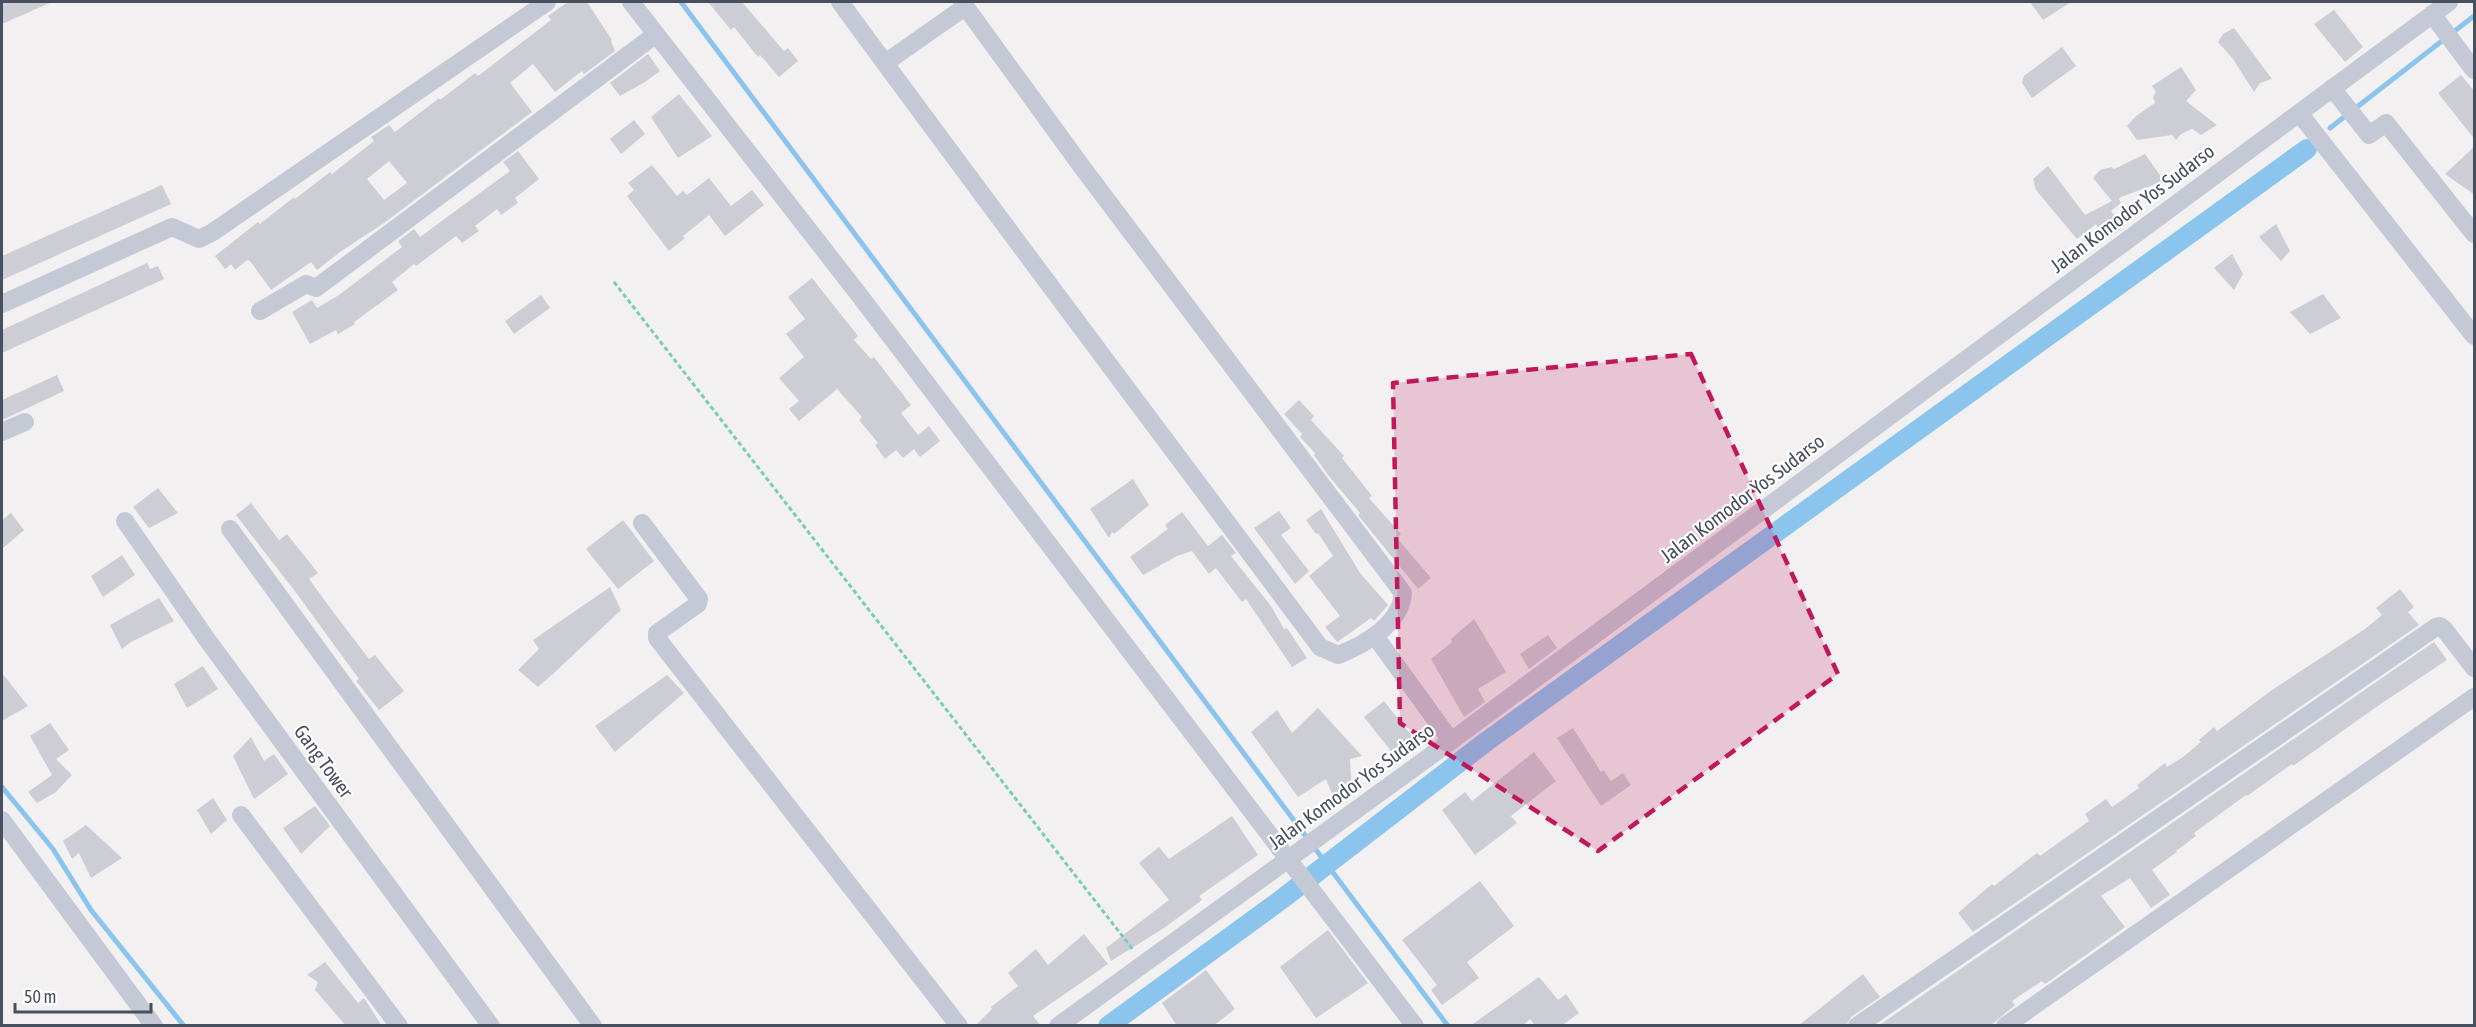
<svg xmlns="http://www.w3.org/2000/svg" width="2476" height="1027" font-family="'Asap Condensed',sans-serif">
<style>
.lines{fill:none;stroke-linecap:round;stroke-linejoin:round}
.stream{stroke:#8bc5ed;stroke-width:5}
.canal{stroke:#8bc5ed;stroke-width:20}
.building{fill:#cdced5;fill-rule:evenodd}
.path{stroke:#76ceb4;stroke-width:3;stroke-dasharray:4.5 3;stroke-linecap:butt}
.minor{stroke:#c4c9d5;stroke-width:18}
.marked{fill:#c2185b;fill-opacity:0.2;stroke:#c2185b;stroke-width:4.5;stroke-dasharray:12 8;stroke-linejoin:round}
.labels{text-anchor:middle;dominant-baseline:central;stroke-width:4.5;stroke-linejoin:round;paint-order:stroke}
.street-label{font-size:20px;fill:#484f5e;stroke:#fff}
</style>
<rect width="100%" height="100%" fill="#f2f0f0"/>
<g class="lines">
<path class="stream" d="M681,2L1448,1026
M2330,128L2474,16
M2,787L53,849L91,910L184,1026"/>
<path class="canal" d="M1108,1026L1282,899L1487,741L2307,149"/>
</g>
<path class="building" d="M2,2H52L2,24Z
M568,2H587L612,40L611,41L615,51L584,74L582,71L555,92L533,64L510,83L532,112L384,223L340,252L317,270L311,262L271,290L250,261L247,260L235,270L231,264L225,269L215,256L258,222L260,224L294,197L295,199L330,172L332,174L374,141L371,137L389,125L395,132L439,98L440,100L475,73L478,76L551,20L548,16ZM389,161L407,183L384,200L367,179Z
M708,2H742L784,51L788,48L798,61L779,77L760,55L758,57L734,27L731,30Z
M2030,2H2071L2043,20Z
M2334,10L2363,47L2345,62L2314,24Z
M2234,28L2272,79L2260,83L2254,92L2233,59L2218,42L2223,34Z
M2062,47L2076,66L2032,98L2022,83L2024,76Z
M648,54L660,71L645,82L620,96L610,83Z
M2181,67L2196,90L2186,101L2217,125L2201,135L2192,129L2181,134L2176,140L2172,135L2137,140L2127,126L2136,116L2155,103L2153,97L2156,92L2152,86Z
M2461,75L2475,92V140L2438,93Z
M679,94L712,136L678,158L651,117Z
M634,120L645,134L621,154L610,139Z
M2475,146V195L2445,174Z
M518,151L539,179L515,198L518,203L501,215L497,209L475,226L479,231L462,243L456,236L416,266L414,264L392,282L398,290L354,322L355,324L338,334L336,330L310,344L292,312L312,300L317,308L339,295L402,247L398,241L414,229L420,237L510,171L503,162Z
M2145,154L2164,181L2121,197L2119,199L2121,203L2111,211L2124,227L2108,238L2096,224L2077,239L2036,190L2033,179L2048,166L2085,215L2112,201L2093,178L2100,170L2112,167L2114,169Z
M652,165L677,196L683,191L687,195L709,178L731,206L752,190L764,205L725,236L709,215L683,236L685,238L669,251L627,196L634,190L628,183Z
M162,185L171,204L2,280V256Z
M2276,224L2290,251L2281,261L2259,237Z
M2232,254L2243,274L2234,290L2214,268Z
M147,263L150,269L158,266L164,279L2,353V330Z
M812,278L858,336L854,340L871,359L874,357L911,405L901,413L918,435L929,426L940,441L920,457L914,449L903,458L896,450L885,459L875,445L878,443L859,420L862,417L837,389L799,421L789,409L799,401L779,378L804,357L786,334L805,319L788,297Z
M2323,294L2341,318L2310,334L2290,312Z
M541,295L550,308L514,334L505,321Z
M57,375L64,391L2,420V400Z
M1299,400L1314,416L1311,420L1344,456L1342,458L1372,496L1369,498L1401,534L1397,538L1431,578L1418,589L1358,515L1360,513L1328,475L1314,455L1315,453L1300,437L1302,434L1284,414Z
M1133,479L1149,505L1114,534L1112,532L1109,538L1090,509Z
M158,488L178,513L149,528L133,507Z
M251,503L279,540L287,534L318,573L309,579L334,613L369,659L375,655L404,691L379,710L356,681L359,679L297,594L236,515Z
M1321,509L1360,573L1388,605L1374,621L1371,618L1337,642L1325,627L1340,616L1309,576L1338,552L1333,556L1318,533L1316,534L1306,520Z
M1279,511L1291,528L1281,535L1309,571L1295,584L1254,528Z
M1182,512L1208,546L1222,535L1236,553L1231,556L1271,606L1284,629L1287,628L1307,658L1292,667L1246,599L1242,602L1216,568L1209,574L1192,551L1177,556L1143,575L1130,557L1168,529L1165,525Z
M11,513L24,530L2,549V520Z
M623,520L654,561L618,589L586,549Z
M122,555L135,575L103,597L91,576Z
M610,587L621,610L554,673L538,687L518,670L539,649L533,640Z
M2400,589L2414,607L2408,612L2419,625L1973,932L1958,913L1992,884L1994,886L2037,853L2040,856L2089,821L2085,814L2106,799L2112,807L2139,788L2137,785L2165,763L2167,767L2183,757L2201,742L2199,740L2214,727L2217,731L2272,690L2365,629L2382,615L2376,608Z
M159,598L174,621L131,642L122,649L110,625Z
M1474,619L1506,672L1478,689L1485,702L1464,717L1431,659L1452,642L1451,639Z
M1548,635L1557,648L1529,669L1520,654Z
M2434,642L2447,660L2382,703L2293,766L2292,764L2247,796L2246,795L2194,833L2196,836L2176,851L2177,852L2152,870L2170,895L2151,908L2130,878L2101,896L2125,927L2045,984L2042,981L2012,1001L2015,1005L1990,1026H1878Z
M203,666L218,689L187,708L174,684Z
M2,673L28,706L2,721Z
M667,675L684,693L615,752L595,726Z
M1384,701L1415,740L1395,756L1364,717Z
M1318,708L1362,756L1350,759L1352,794L1335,802L1326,779L1298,797L1251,732L1277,710L1292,733Z
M50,723L69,750L56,759L72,775L56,792L37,803L28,792L52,775L30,736Z
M1573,728L1601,772L1603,770L1611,781L1623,773L1631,785L1601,806L1557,738Z
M251,737L264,761L274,754L288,774L254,799L233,756Z
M1534,752L1556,781L1511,816L1517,823L1475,855L1442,810L1465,792L1472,801Z
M213,798L227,820L211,834L197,810Z
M315,806L330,826L301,854L283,828Z
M1232,816L1258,855L1199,896L1202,900L1164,928L1111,961L1106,948L1169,900L1139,863L1159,847L1169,859Z
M86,825L122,858L91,878L79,853L72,859L63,841Z
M1480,881L1514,926L1467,962L1479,978L1442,1005L1431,990L1437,985L1402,940Z
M1328,930L1368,983L1316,1018L1280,967Z
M1084,934L1108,964L1033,1016L1041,1026H975L992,1009L991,1007L1018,986L1008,973L1036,949L1048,965Z
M325,962L358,1003L364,998L382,1026H346L315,990L318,982L307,975Z
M1206,970L1235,1009L1213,1026H1177L1162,1003Z
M1863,974L1880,997L1851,1017L1846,1026H1798Z
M1539,977L1558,1000L1566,994L1579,1013L1561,1026H1535L1530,1019L1522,1026H1470Z"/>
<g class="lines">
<path class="path" d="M614,282L1134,951"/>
<path class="minor" d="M631,2L860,296L1415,1026
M840,2C998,218 1160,432 1320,647L1338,655C1364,645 1401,624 1403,593L1082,167L962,2
M2432,14L2474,70
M885,63L965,7
M2332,88L2369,135L2386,123L2474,234
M2299,113L2474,336
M2,304L172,227L199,239L213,232L547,2
M260,311L306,284L316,288L655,35
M2,432L25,422
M125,521L206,638L491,1026
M642,523L699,599L698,604L657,633V638L959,1026
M230,529L593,1026
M1375,636L1451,741
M241,815L399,1026
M2,820L154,1026
M1058,1026L1451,741L2449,2
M1857,1026L2436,627L2440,626L2444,629L2474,668
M2005,1026L2474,697"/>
</g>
<path class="marked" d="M1691,354L1838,674L1598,851L1400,723L1393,383Z"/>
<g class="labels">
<g class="street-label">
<text transform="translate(2132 208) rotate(-37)">Jalan Komodor Yos Sudarso</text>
<text transform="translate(1742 498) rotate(-37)">Jalan Komodor Yos Sudarso</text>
<text transform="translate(324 761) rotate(54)">Gang Tower</text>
<text transform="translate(1351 786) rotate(-36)">Jalan Komodor Yos Sudarso</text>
</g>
</g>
<rect width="2476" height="1027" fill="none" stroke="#484f5e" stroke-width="6"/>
<path d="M15 1003v9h136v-9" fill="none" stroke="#484f5e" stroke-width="3"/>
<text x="24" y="1003" font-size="18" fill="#484f5e" stroke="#ffffff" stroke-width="4.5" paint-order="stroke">50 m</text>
</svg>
